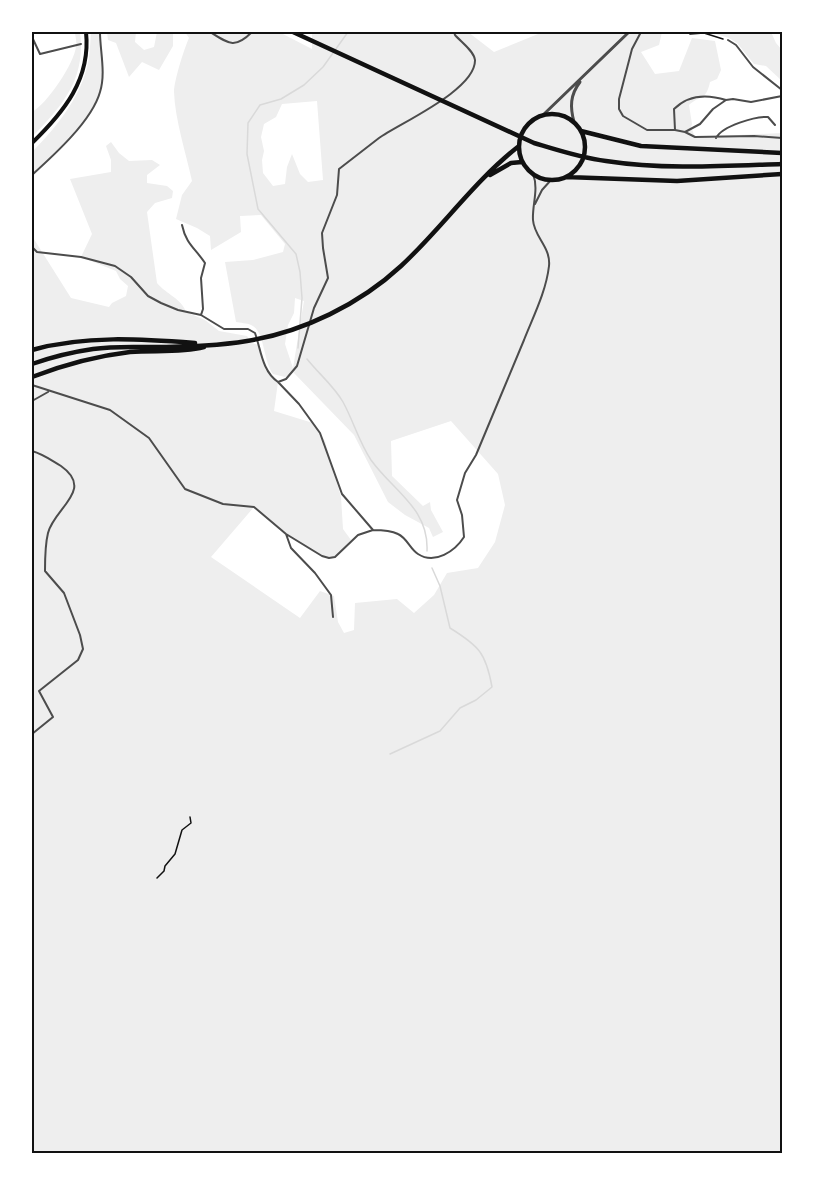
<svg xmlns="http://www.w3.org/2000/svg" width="814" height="1185" font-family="'IBM Plex Sans',sans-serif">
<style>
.green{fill:#eee;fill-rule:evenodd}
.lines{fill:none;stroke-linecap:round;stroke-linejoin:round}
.stream{stroke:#d9d9d9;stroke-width:1.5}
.path{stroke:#111;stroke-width:1.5}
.minor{stroke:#4c4c4c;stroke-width:2}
.tertiary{stroke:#4c4c4c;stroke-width:3}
.primary{stroke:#111;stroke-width:4}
.trunk{stroke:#111;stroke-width:4.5}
.neatline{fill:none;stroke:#111;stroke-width:2}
</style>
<rect width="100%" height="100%" fill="#fff"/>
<path class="green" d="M75,32H80C86,79 63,105 32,137V112C46,105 75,63 76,46C77,41 75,36 75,32Z
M91,32H100C101,51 105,73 100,92C94,116 50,158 32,175V152C53,131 76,103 85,74C90,61 90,45 91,32Z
M107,32H136L135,42L144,50L154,47L157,32H173V46L159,70L142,62L129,77L116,43L108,40Z
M185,32H279L312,49V32H468L494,52L543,32H662L659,45L641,52L655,74L679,71L692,38L715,41L721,70L717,79L710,82C706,101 700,95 689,105L692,124L691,127L695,137L782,133V1153H32V236L71,298L109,307L112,303L126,296L128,286L120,279L116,271L81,257L92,234L70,179L111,172V160L106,146L111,142L119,153L129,161L152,160L160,165L147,175V183L167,186L173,191L172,198L155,203L147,212L157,283C166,294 182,299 186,312L205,320L219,331L247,336L251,343L259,345L265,369L278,382L274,411L313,423L325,441L341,497L343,529L351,540C346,545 340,554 334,557C319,564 266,517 254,507L211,557L300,618L320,591L334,596L338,622L344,633L354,630L355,603L397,599L414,613L434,595L447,573L478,568L495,542L505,505L498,474L451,421L391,441L392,476L423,506L430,502L431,510L443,532L433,537L429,528L405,515L388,502L354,435L293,372L285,377L273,374C263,361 265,331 251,325C247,323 240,323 236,322L225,262L253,260L283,252L285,244L261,215L240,216L241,232L211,250L210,236L197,228L176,219L182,195L192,181C186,153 175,120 174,92C174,81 184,49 189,38ZM317,101L323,180L308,182L300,174L292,154L287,167L285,184L273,186L263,173L262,160L264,151L261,137L264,124L276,117L282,104ZM295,298L304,301L293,368L285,344L288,325L294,313Z
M709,32H771L776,43L782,50V81L766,66L754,64L737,43L729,38Z"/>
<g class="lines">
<path class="stream" d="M298,348L302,298L300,272L296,254L258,209L247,154L248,123L260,105L281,99L304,85L323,67L348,32
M307,359C318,373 334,386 343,402C353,420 359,442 371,460C393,491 429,508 427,551
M390,754L440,731L460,708L476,700L492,687C486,653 479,646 450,628L440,586L432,568"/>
<path class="path" d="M688,32L690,34L704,33L723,39
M157,878L164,871L165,866L175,854L182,830L191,823L190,817"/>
<path class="minor" d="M210,32C229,44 235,49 252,32
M641,32L632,49L619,99V109L623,116L647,130H675L685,132L695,137L754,136L782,138
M32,37L40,54L81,44
M728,40L736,45L753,67L782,90
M675,130L674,109C689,94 707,94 726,100
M685,132L700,124L713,109L726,100L733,99L751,102L782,96
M716,138C722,126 756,116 768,117L775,125
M32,175C53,156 92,121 100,92C106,73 100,51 100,32
M535,204L542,190L551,180
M182,225C186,244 195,248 205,263L201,278L203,309L201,315
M32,247L37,252L81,257L115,266L131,277L148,296L161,303L178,310L201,315L224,329H248L255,333C261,350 262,371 278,382L286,379L297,366L314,308L328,278L323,248L322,233L337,195L339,169C352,159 366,148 379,138C400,123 476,90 475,60C474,51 461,42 455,35L454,32
M32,385L110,410L149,438L185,489L223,504L254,507L286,534L322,556L329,558L335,557L358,535L373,530L342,494L320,433L299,404L278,382
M32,401L48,392
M32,451C43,454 51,460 61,466C95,490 54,508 48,533C45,545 45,558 45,571L64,593L80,635L83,649L78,660L39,691L53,717L32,734
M373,530C381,530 390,530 398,534C407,538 410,549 418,554C435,565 455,551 464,537L462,515L457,500L465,473L476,455C492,417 508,378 524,340C533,317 546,292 549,266C551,247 534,237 533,220C532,205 539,189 533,174
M286,534L291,548L315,573L331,595L333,617"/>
<path class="tertiary" d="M543,115L629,32
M574,122C570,107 570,95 580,82"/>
<path class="primary" d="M32,143C64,112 91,79 86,32"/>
<path class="trunk" d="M293,32L534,143C557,150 581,158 606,161C664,170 724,166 782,164
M519 147a33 33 0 1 1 66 0a33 33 0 1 1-66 0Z
M581,131L641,146L782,153
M490,175L511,163L522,162
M566,177L677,181L782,174
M32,350C85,335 141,339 195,343
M32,364C52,357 72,352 93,349C113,346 133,347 152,347C184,347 217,346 247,341C303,332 360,304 401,266C442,228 474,181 519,146
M32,377C63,365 96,356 130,352C155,350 180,353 204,347"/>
</g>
<rect width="814" height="1185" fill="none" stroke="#ffffff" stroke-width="66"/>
<rect x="33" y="33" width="748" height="1119" class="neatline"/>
</svg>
